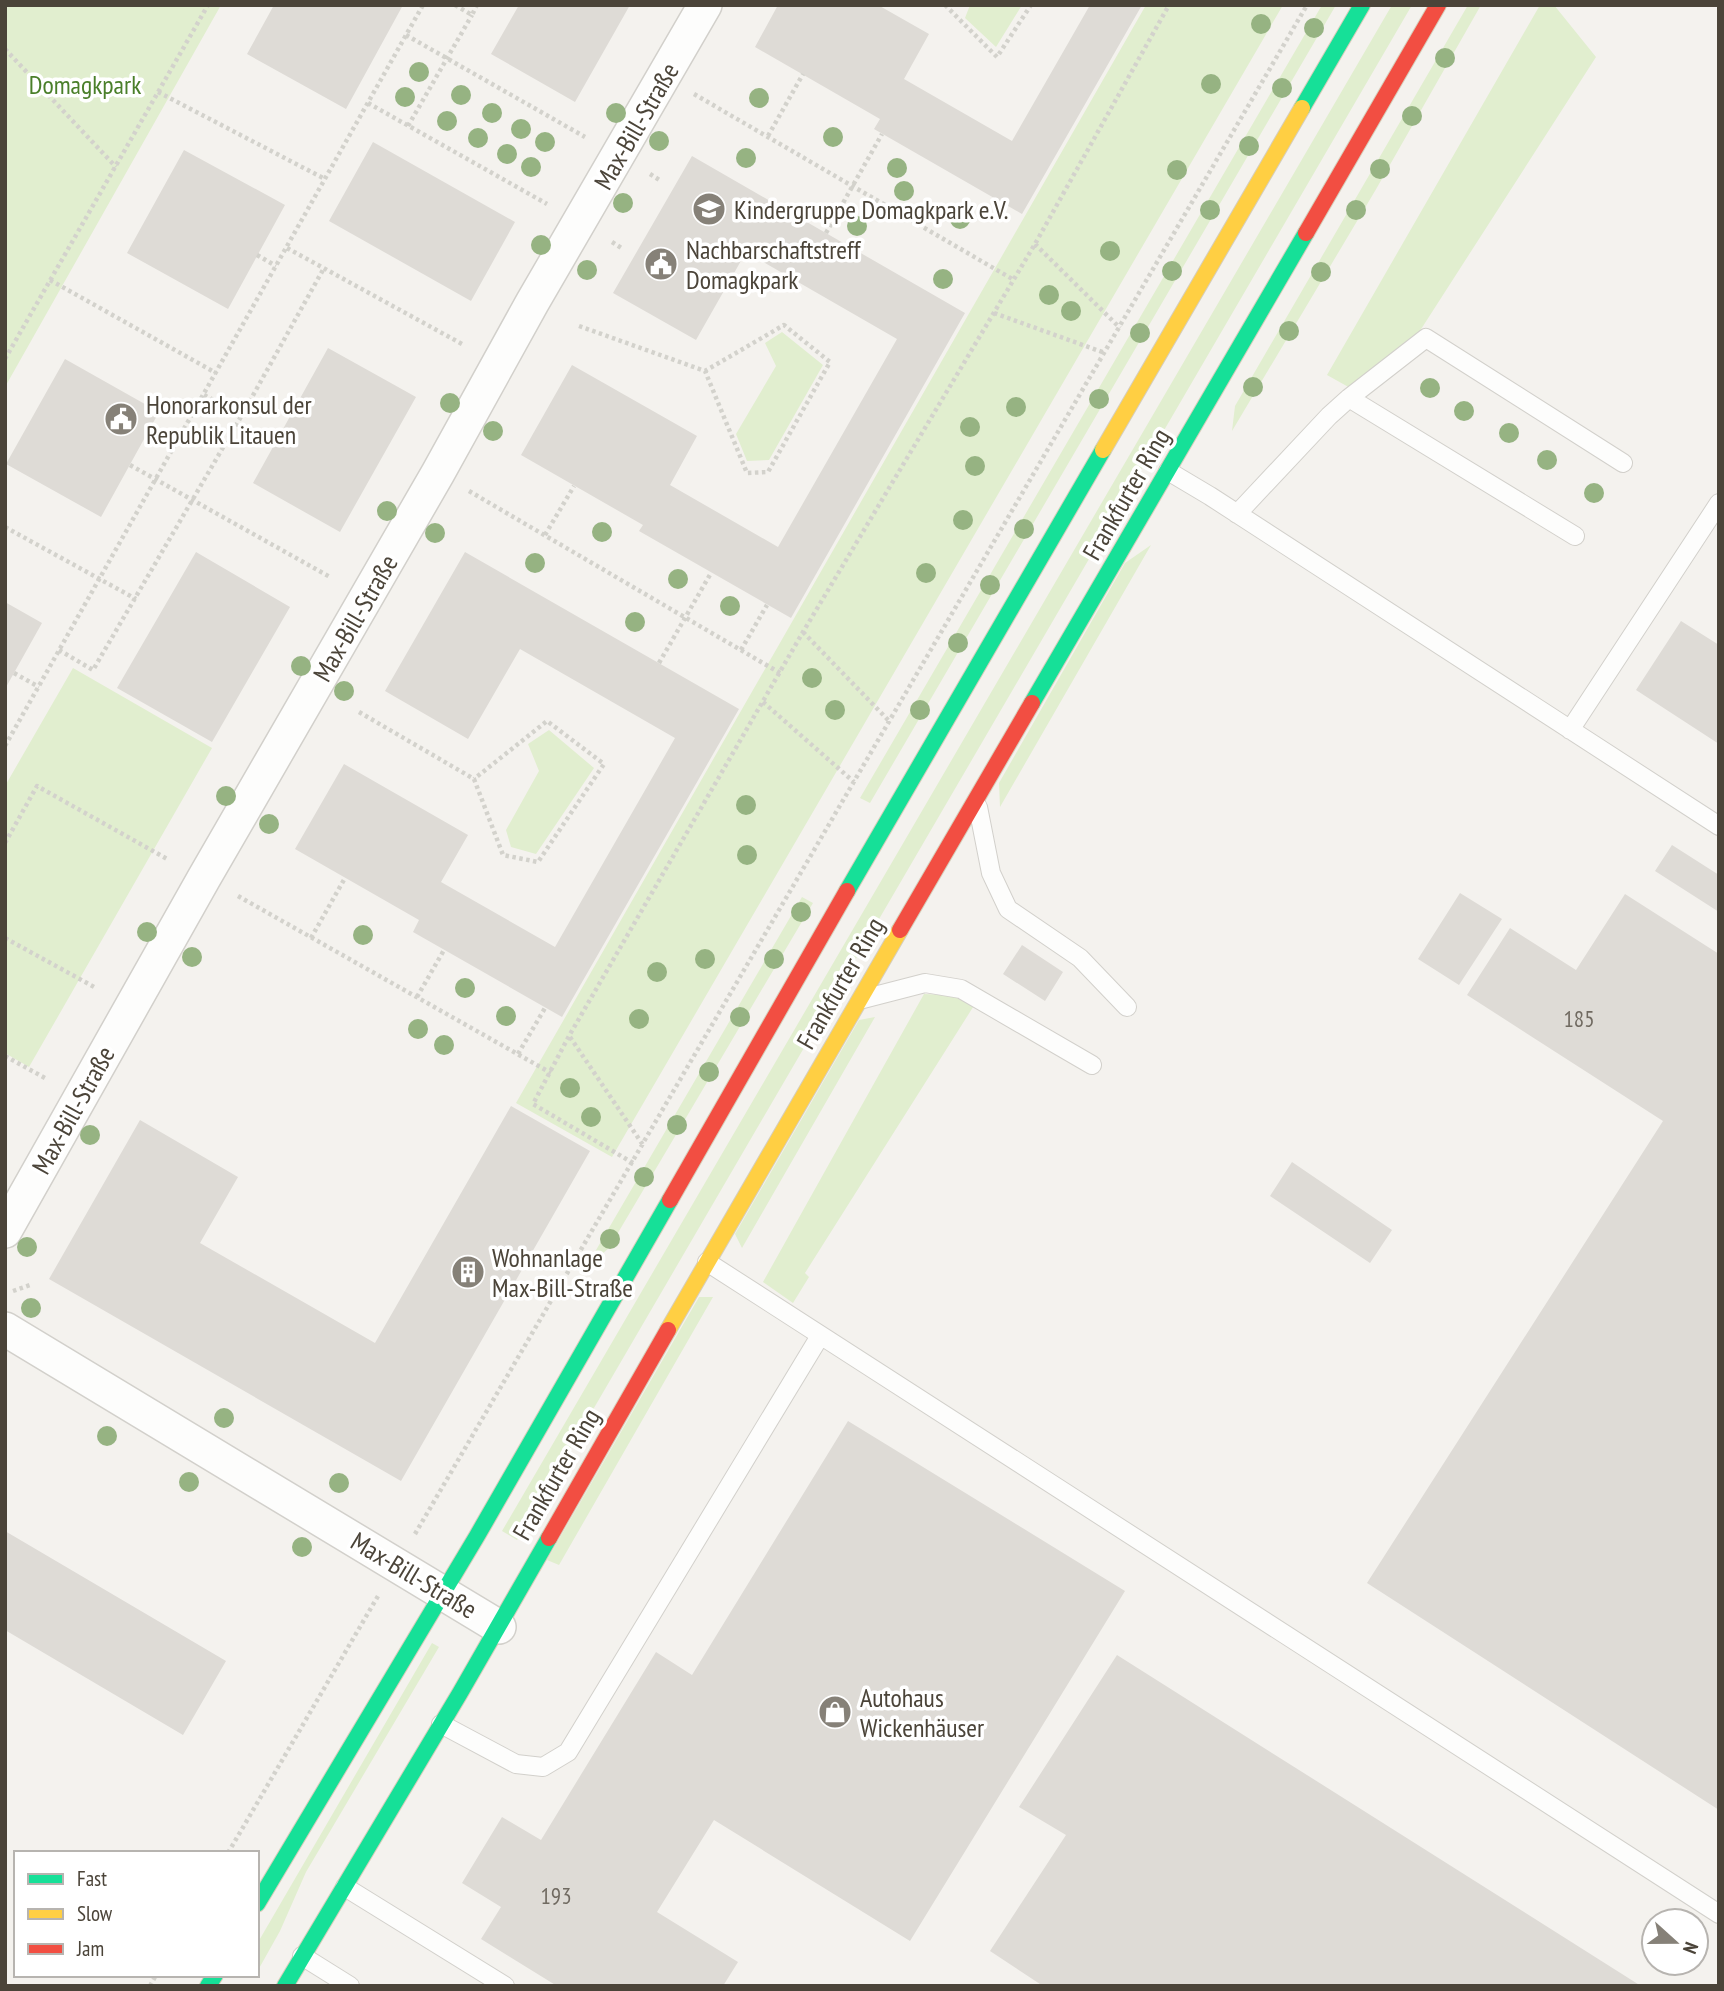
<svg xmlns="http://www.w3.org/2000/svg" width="1724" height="1991" font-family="'PT Sans Narrow',sans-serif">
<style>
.green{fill:#e1eecf}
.building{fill:#dedbd6}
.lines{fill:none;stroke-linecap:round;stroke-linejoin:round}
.lane-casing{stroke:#d2d0cb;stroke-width:20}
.street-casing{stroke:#d2d0cb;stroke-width:36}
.fast-casing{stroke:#d6cebb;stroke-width:18}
.slow-casing{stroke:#d6cebb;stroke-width:18}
.jam-casing{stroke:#d6cebb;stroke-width:18}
.path{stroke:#d3d2cc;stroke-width:4.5;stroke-dasharray:3.5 3.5;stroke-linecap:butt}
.lane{stroke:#fdfdfc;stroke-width:18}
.street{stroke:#fdfdfc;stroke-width:33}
.fast{stroke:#16e098;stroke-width:16}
.slow{stroke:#ffcf43;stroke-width:16}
.jam{stroke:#f24e42;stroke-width:16}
.tree{fill:#96b382}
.labels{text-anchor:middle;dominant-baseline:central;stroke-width:7;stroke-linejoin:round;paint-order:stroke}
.number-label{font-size:23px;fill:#706a61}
.park-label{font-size:26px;fill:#4a7f2a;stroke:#fff}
.street-label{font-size:26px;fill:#4b4439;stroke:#fff}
.poi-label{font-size:26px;fill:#4b4439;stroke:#fff;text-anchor:start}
</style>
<rect width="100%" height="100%" fill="#f4f2ee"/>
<path class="green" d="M5,5H221L5,387Z
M970,5H1022L996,47L965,18Z
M1146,5H1283L612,1157L516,1103Z
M1322,5H1336L870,803L860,798Z
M1392,5H1412L517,1540L502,1531Z
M1468,5H1481L1375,191L1232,431L1235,406Z
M1540,5H1554L1596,57L1416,337L1352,389L1327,375Z
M782,332L823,365L769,460L747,461L736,434L776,366L765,343Z
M1151,545L1000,807L999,783L1125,563Z
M73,668L212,748L29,1067L5,1053V786Z
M549,730L594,768L536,854L511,847L506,830L539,771L528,744Z
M802,897L813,903L609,1248L585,1269Z
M924,994L948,995L975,1004L805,1273L809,1277L793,1303L763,1282Z
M875,1017L742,1248L735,1234L859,1020Z
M699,1297H713L559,1565L547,1560Z
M432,1643L439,1647L306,1872L280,1931L257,1972V1944Z"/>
<path class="building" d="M274,5H403L346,109L247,54Z
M519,5H630L575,102L491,54Z
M778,5H878L929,34L904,79L1012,141L1090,5H1142L1022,214L874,129L880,119L755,47Z
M373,142L515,222L471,301L329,221Z
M184,150L285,205L228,309L127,253Z
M692,156L965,313L791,618L639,531L643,525L521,455L572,365L697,436L670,485L778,547L897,339L746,252L696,340L613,293Z
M328,348L416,397L340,532L253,483Z
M65,359L159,412L101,517L6,464Z
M196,552L290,607L212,742L117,688Z
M465,552L739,709L562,1017L413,932L419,920L295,849L344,764L468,835L441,882L555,947L675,738L520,649L468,739L385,691Z
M5,602L42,623L5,689Z
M1681,621L1719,645V744L1636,690Z
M1672,845L1719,875V912L1655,871Z
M1460,893L1502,919L1459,985L1418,959Z
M1625,894L1719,954V1810L1367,1583L1663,1121L1467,995L1510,928L1576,970Z
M1022,945L1063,972L1045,1001L1003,974Z
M511,1106L590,1151L401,1481L49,1279L140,1120L238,1177L200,1243L375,1343Z
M1292,1162L1392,1230L1370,1263L1270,1196Z
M848,1421L1125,1591L910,1941L714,1820L657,1912L738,1962L723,1986H557L481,1939L501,1907L462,1883L502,1817L541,1840L656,1652L692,1675Z
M5,1531L226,1661L183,1735L5,1630Z
M1117,1655L1641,1986H1043L990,1951L1066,1835L1019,1807Z"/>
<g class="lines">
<defs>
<path id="lane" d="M1349,398L1426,338L1623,463
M1168,471L1210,496L1719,826
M1237,514L1329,416L1349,398L1575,536
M1570,730L1719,503
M978,807L991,873L1008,909L1080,958L1127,1007
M863,999L925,983L961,989L1092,1065
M707,1262L1719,1914
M441,1724L516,1764L543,1767L568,1752L820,1336
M345,1887L505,1986
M302,1956L350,1986"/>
<path id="street" d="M5,1231L204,878L438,473L532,303L705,5
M5,1329L499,1627"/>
<path id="fast" d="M1302,108L1362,5
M1032,703L1306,233
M847,891L1103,450
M257,1904L477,1536L670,1200
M208,1986L215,1975
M285,1986L460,1693L549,1538"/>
<path id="slow" d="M1103,450L1302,108
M668,1330L900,930"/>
<path id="jam" d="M1306,233L1438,5
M900,930L1032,703
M670,1200L847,891
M549,1538L668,1330"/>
</defs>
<use href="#lane" class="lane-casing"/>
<use href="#street" class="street-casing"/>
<use href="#fast" class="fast-casing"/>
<use href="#slow" class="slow-casing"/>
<use href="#jam" class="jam-casing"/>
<path class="path" d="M455,5L472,15L477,5
M945,5L997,57L1031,5
M406,35L585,137
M5,49L116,167
M158,92L325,179
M694,94L1014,280
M368,103L547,204
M408,126L472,15
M768,136L803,74
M650,174L661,181
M826,233L882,134
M612,242L623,249
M1035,244L1120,328
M287,248L462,344
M257,255L276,266
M50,280L216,373
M994,313L1105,353
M579,326L705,371L747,473L768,472L830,362L784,325L705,371
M5,359L208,5
M204,395L242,415
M130,465L330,577
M469,491L780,673
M5,527L136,599
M545,535L574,486
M803,632L890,722
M59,650L93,670L242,415L324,268
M741,650L767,605
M659,663L711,573
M14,673L39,687
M763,702L854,782
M359,712L474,779L503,855L538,862L604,764L547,721L474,779
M5,746L423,5
M5,843L37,786L169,860
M238,896L551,1073
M5,938L96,988
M311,938L345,878
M417,997L444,950
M570,1037L643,1145
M518,1054L545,1008
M5,1056L45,1078
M633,1163L533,1104L569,1036L803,632L1035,244L1169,5
M13,1291L30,1285
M415,1534L1307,5
M228,1853L378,1596
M150,1986L156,1975"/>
<use href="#lane" class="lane"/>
<use href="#street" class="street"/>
<use href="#fast" class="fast"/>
<use href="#slow" class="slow"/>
<use href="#jam" class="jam"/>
</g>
<g class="tree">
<circle cx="1261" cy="24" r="10"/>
<circle cx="1314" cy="28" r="10"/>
<circle cx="1445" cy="58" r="10"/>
<circle cx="419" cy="72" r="10"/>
<circle cx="1211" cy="84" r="10"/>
<circle cx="1282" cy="88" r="10"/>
<circle cx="461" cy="95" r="10"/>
<circle cx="405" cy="97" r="10"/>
<circle cx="759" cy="98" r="10"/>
<circle cx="492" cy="113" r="10"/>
<circle cx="616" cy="113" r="10"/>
<circle cx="1412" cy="116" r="10"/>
<circle cx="447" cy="121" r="10"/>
<circle cx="521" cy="129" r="10"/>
<circle cx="833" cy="137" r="10"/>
<circle cx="478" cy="138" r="10"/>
<circle cx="659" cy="141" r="10"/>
<circle cx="545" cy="142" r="10"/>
<circle cx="1249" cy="146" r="10"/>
<circle cx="507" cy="154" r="10"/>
<circle cx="746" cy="158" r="10"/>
<circle cx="531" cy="167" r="10"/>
<circle cx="897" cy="168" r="10"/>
<circle cx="1380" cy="169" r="10"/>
<circle cx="1177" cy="170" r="10"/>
<circle cx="904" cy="191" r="10"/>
<circle cx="623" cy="203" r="10"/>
<circle cx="1210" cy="210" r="10"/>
<circle cx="1356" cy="210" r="10"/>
<circle cx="960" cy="219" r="10"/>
<circle cx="857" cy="226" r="10"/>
<circle cx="541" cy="245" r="10"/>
<circle cx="1110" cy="251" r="10"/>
<circle cx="587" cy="270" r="10"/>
<circle cx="1172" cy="271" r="10"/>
<circle cx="1321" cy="272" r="10"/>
<circle cx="943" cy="279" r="10"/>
<circle cx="1049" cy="295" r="10"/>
<circle cx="1071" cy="311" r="10"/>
<circle cx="1289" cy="331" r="10"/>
<circle cx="1140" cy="333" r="10"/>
<circle cx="1253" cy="387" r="10"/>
<circle cx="1430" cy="388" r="10"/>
<circle cx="1099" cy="399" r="10"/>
<circle cx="450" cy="403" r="10"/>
<circle cx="1016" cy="407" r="10"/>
<circle cx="1464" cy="411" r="10"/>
<circle cx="970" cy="427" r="10"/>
<circle cx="493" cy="431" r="10"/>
<circle cx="1509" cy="433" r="10"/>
<circle cx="1547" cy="460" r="10"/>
<circle cx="975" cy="466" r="10"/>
<circle cx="1594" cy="493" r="10"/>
<circle cx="387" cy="511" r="10"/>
<circle cx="963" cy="520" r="10"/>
<circle cx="1024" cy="529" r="10"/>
<circle cx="602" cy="532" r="10"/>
<circle cx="435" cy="533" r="10"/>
<circle cx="535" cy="563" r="10"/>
<circle cx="926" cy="573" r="10"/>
<circle cx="678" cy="579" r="10"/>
<circle cx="990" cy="585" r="10"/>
<circle cx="730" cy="606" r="10"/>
<circle cx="635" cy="622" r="10"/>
<circle cx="958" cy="643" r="10"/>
<circle cx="301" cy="666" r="10"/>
<circle cx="812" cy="678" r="10"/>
<circle cx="344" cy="691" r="10"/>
<circle cx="835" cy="710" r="10"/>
<circle cx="920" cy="710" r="10"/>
<circle cx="226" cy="796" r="10"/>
<circle cx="746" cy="805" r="10"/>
<circle cx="269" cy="824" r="10"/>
<circle cx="747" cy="855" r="10"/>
<circle cx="801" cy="912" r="10"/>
<circle cx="147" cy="932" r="10"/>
<circle cx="363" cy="935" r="10"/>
<circle cx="192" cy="957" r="10"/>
<circle cx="705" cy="959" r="10"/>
<circle cx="774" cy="959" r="10"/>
<circle cx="657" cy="972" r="10"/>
<circle cx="465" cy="988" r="10"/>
<circle cx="506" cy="1016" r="10"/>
<circle cx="740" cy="1017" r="10"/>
<circle cx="639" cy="1019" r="10"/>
<circle cx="418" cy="1029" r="10"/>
<circle cx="444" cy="1045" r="10"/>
<circle cx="709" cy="1072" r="10"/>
<circle cx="570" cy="1088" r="10"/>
<circle cx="591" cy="1117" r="10"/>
<circle cx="677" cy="1125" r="10"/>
<circle cx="90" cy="1135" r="10"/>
<circle cx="644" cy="1177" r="10"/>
<circle cx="610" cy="1239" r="10"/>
<circle cx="27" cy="1247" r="10"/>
<circle cx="31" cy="1308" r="10"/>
<circle cx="224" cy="1418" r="10"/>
<circle cx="107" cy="1436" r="10"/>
<circle cx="189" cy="1482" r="10"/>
<circle cx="339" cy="1483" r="10"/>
<circle cx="302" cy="1547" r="10"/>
</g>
<defs>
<symbol id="school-disc" viewBox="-11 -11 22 22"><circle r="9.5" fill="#868178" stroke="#fff"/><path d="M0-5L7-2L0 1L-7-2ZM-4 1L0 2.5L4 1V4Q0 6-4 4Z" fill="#fff"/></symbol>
<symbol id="civic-disc" viewBox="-11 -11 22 22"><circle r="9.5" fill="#868178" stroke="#fff"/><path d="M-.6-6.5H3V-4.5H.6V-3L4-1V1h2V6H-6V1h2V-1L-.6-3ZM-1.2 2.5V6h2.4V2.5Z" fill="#fff"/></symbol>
<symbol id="building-disc" viewBox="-11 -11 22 22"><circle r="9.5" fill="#868178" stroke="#fff"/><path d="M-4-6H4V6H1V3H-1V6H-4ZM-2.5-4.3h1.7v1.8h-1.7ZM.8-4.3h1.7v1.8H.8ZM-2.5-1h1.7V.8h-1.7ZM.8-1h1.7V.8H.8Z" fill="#fff"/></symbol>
<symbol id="shop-disc" viewBox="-11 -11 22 22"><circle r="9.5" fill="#868178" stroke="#fff"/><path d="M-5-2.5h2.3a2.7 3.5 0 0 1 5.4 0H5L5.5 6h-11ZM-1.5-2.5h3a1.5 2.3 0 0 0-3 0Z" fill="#fff"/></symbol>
</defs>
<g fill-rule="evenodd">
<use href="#school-disc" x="690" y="190" width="38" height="38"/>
<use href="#civic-disc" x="642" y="245" width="38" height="38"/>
<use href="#civic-disc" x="102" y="400" width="38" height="38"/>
<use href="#building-disc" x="449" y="1253" width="38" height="38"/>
<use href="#shop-disc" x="816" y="1693" width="38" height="38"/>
</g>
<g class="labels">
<g class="number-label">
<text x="1579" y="1018">185</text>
<text x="556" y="1895">193</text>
</g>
<g class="park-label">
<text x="85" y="84">Domagkpark</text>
</g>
<g class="street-label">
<text transform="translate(636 126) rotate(-60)">Max-Bill-Straße</text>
<text transform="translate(1126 494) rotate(-60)">Frankfurter Ring</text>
<text transform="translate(355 618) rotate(-60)">Max-Bill-Straße</text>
<text transform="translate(840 983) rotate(-60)">Frankfurter Ring</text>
<text transform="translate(73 1110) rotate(-61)">Max-Bill-Straße</text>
<text transform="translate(556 1474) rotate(-60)">Frankfurter Ring</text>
<text transform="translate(414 1575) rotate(31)">Max-Bill-Straße</text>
</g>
<g class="poi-label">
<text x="734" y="209">Kindergruppe Domagkpark e.V.</text>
<text x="686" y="249">Nachbarschaftstreff<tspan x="686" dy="30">Domagkpark</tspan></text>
<text x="146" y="404">Honorarkonsul der<tspan x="146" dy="30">Republik Litauen</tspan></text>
<text x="492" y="1257">Wohnanlage<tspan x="492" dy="30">Max-Bill-Straße</tspan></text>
<text x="860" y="1697">Autohaus<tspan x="860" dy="30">Wickenhäuser</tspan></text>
</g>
</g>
<rect width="1724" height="1991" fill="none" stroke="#4b4439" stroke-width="14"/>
<rect x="14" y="1851" width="245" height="126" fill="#ffffff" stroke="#b7b4b0" stroke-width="2"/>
<rect x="28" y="1874" width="35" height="10" fill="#16e098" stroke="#b7b4b0" stroke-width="2"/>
<text x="77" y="1886" font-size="21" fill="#4b4439">Fast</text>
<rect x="28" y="1909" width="35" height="10" fill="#ffcf43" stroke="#b7b4b0" stroke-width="2"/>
<text x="77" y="1921" font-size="21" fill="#4b4439">Slow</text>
<rect x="28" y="1944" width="35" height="10" fill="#f24e42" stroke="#b7b4b0" stroke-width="2"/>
<text x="77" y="1956" font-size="21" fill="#4b4439">Jam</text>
<g transform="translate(1675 1942) rotate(111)"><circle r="33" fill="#ffffff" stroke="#b7b4b0" stroke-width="2"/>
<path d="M0-5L12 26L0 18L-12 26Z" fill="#868178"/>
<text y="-10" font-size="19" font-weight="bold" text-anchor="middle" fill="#4b4439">N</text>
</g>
</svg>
